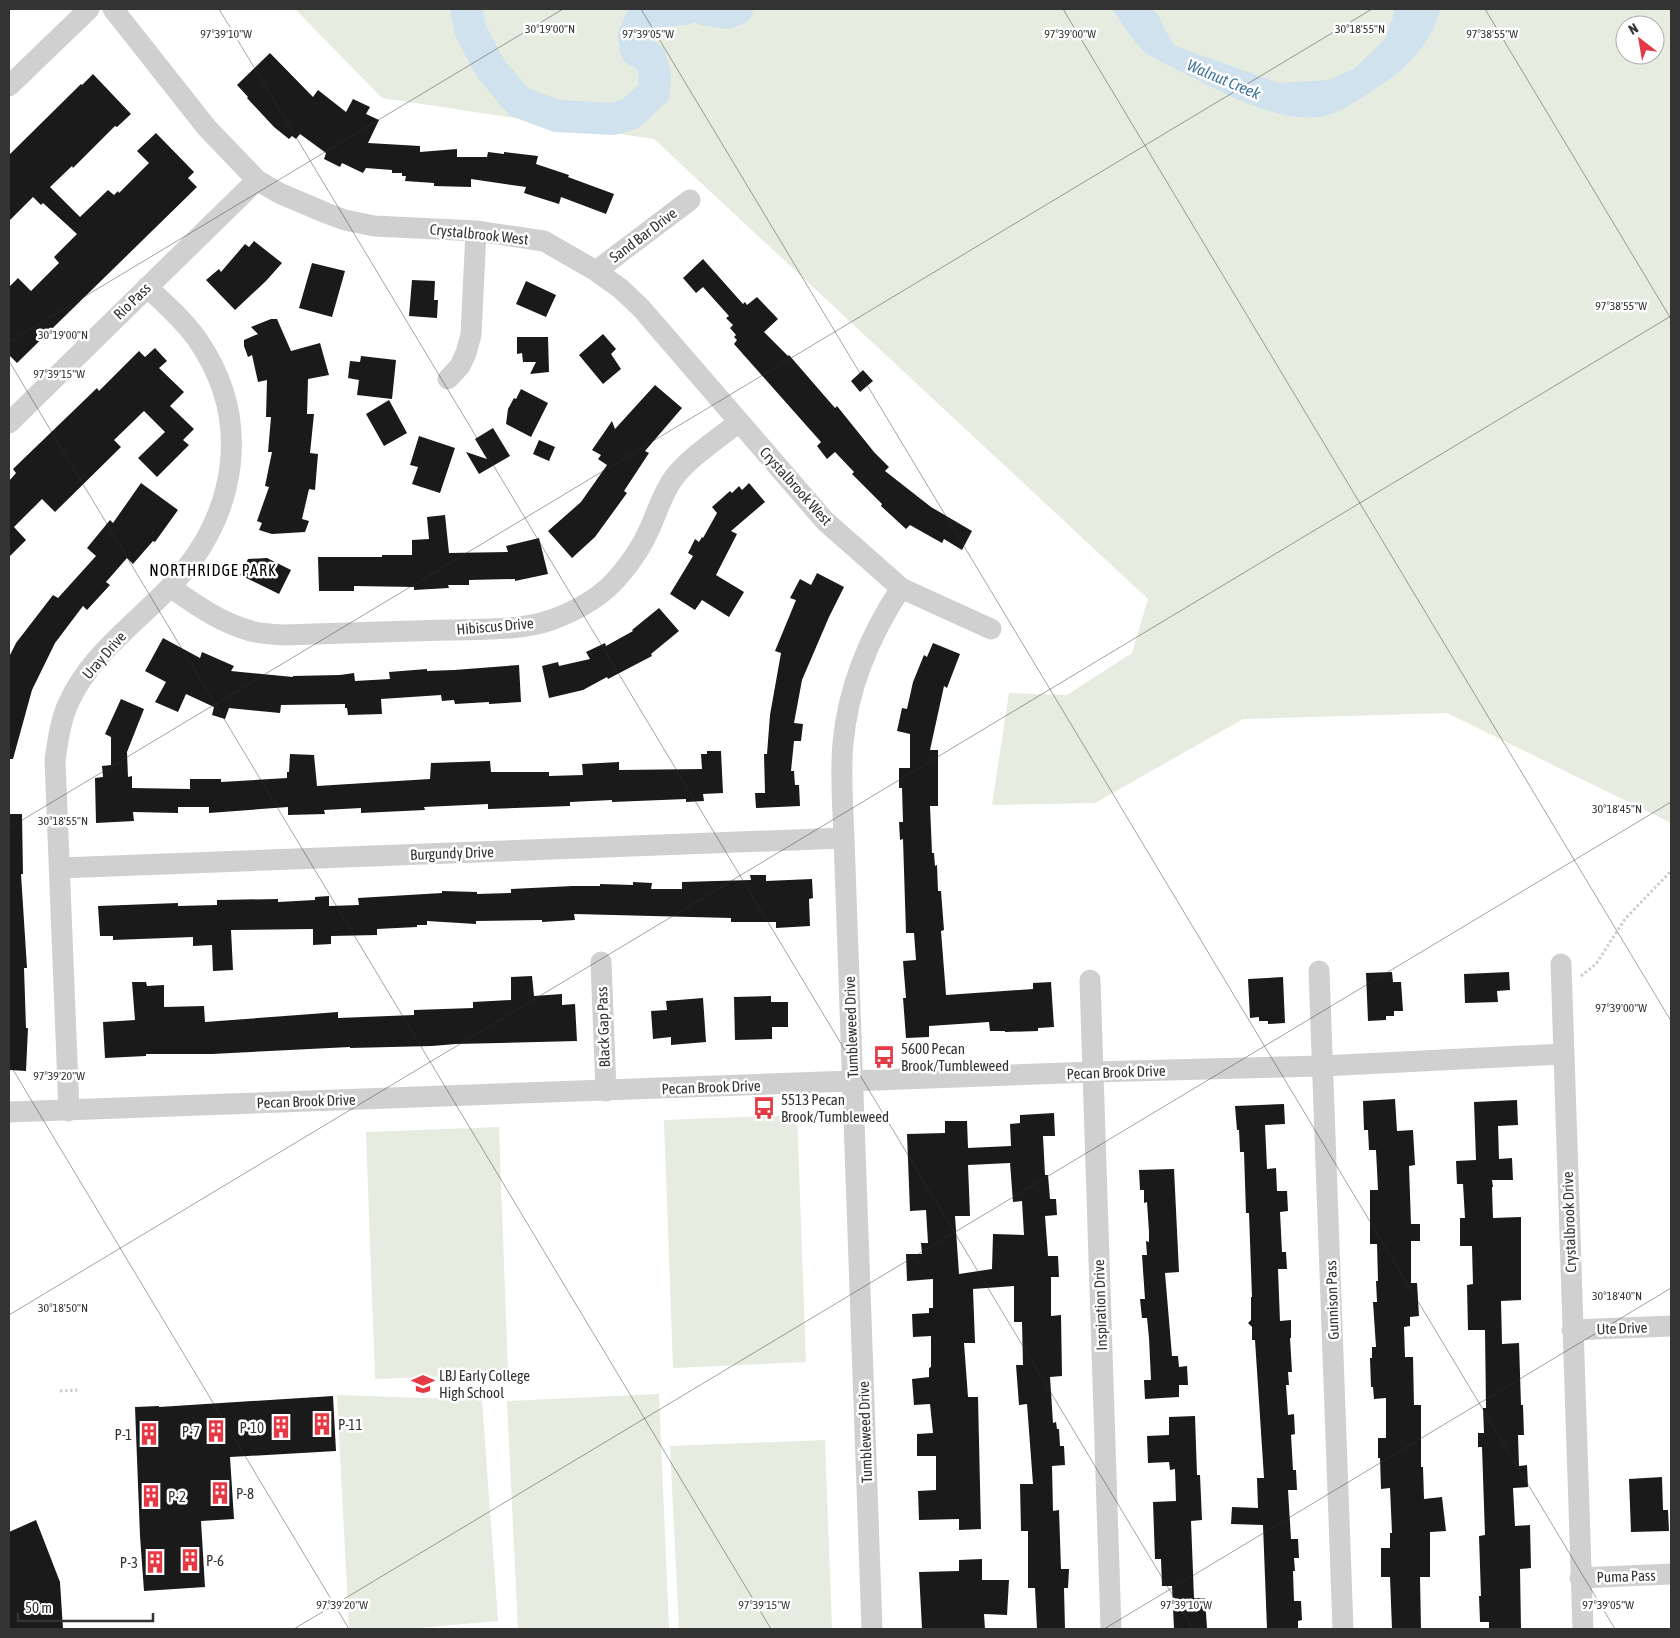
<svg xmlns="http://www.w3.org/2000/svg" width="1680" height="1638" font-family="'Asap Condensed',sans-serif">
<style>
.green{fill:#e6ecdf;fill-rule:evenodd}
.water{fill:#cfe2ee}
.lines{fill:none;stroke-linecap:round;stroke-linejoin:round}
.river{stroke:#cfe2ee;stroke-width:32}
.building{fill:#1a1a1a;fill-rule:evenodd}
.path{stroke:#cdcdcd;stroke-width:3;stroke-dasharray:2.5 2.5;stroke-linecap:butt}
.minor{stroke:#d0d0d0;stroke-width:21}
.ticks{fill:none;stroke:#333;stroke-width:1;stroke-opacity:0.45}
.labels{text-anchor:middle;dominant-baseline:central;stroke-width:5;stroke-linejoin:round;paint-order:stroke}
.street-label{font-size:15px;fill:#333;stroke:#fff}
.poi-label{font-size:15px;fill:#333;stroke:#fff;text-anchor:start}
.water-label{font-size:16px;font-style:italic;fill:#3f7597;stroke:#fff}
.neighbourhood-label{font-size:16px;letter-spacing:1px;fill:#000;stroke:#fff}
.ticks-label{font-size:12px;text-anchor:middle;fill:#333;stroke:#fff;stroke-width:5;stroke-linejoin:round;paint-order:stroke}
</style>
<rect width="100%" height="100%" fill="#fff"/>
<path class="green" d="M295,9H1671V823L1447,713L1243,719L1095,803L992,805L1009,693L1067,695L1132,653L1148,599L654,139L382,98ZM1625,25H1655V55H1625Z
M797,1115L806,1362L673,1368L664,1120Z
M499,1127L508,1374L375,1379L366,1132Z
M659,1394L669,1629H518L507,1401Z
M337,1395L482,1400L498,1621L406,1629H349Z
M825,1440L832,1629H679L670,1446Z"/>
<path class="water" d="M1112,9H1152L1159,16L1165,30L1175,46L1279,83L1329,80L1355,68L1385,39L1393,17L1394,9H1440C1434,39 1407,69 1381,85C1367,94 1344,111 1328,115C1284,127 1223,93 1184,73C1172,67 1158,61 1147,54C1136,46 1120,20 1112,9Z"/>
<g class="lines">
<path class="river" d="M466,9L471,32L491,69L519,102L557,116L613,119L630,114L654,92L655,74L650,58L636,50L634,35L644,13L684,9
M703,9L727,13L737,9"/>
</g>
<path class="building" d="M270,53L313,97L318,90L346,112L353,99L370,107L366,114L379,120L368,143L420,146V152L457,149V157H487L488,152L504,154V152L538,156L536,164L569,175L568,177L614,194L606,214L561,197L559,204L524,193L526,187L471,179V187L434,186V183L405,181L406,176H402V173H392V170L366,168L363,173L342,163L340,167L324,159L326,153L300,134L296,139L292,136L289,139L274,127L247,98L248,97L237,85Z
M93,74L131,114L117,127L115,126L73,168L72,166L50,187L80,217L108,190L114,195L118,191L119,193L149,163L137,151L156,133L194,172L188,178L197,187L17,363L9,355V287L18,278L31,291L59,263L54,257L77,234L43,203L41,205L33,197L9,221V155L81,84L82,85Z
M254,241L282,263L266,281L235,310L206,280L219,269L221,272L245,244L249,247Z
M703,259L743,304L745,302L747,305L757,297L778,319L764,332L788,356L789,355L835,408L837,406L874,452L889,467L885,471L931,507L972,531L962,550L944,539L942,543L910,525L906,529L881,506L882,504L852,474L854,472L835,452L827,459L817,446L821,442L734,344L737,340L734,337L736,335L730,328L733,325L726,318L729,316L703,287L696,293L683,278Z
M312,263L345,271L332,317L299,308Z
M412,280L435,281L434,300H438L437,318L409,316Z
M526,281L556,295L546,317L516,304Z
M271,319H277L291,351L320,343L329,375L308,379L307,414H314L310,453L318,454L315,490L309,489L302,519L309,521L305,532L272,534L259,530L262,523L257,521L269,487L265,486L272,452H268L271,417H266L267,380L258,382L252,355L248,357L244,346V340L258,334L251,327Z
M603,334L616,349L611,354L621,369L603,384L579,355Z
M517,337H548L549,372L530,374L536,362H523L522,353L517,354Z
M155,348L167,361L159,368L184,392L170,406L194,429L183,440L189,445L157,477L138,458L165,432L144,411L114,440L121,447L55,512L42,499L14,527L26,540L9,557V481L16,473L13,469L97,388L99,391L139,351L145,357Z
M361,356L396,360L392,399L357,395L359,380L348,378L350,361L360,362Z
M863,370L873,381L860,392L851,381Z
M655,385L682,408L645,451L649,453L624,491L627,493L595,537L572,558L548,531L581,502L607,465L598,459L601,455L592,450L612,421L615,429Z
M521,389L548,403L531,437L506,424L508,409L514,398L516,399Z
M389,400L407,433L384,446L366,414Z
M493,428L510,456L479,474L466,452L487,459L475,439Z
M419,436L455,448L440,493L412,484L418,467L410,465Z
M539,440L555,447L549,461L533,454Z
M141,483L178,510L155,542L153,541L133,564L127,558L106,582L110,585L87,610L83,606L55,643L32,690L13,759H9V657L16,643L53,595L58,598L96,556L87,548L110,520L113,523Z
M749,483L765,502L731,531L737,534L716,575L744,592L729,617L702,600L695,610L670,594L693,556L688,553L695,539L699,542L702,537L703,538L717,513L712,507L730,491L732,493L739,486L742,490Z
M445,515L449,553L508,552L506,546L539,538L548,574L515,581V579L469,580V585H448L449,588L414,590V587L354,586V591H319L318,557H382V555H412V540L429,539L427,517Z
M267,558L291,570L279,594L240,575L248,559Z
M817,573L844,587L829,617L802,680L794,723L803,724L801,741H794L791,771H794L795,785H799L800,806L756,808L755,793H765L764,754H767L770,715L781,653L775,651L796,600L790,598L800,579L811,585Z
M659,608L679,631L651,654L652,656L608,679L607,677L583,690L549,698L542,666L558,662L559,666L590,659L586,652L605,643L606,646L633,631L632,630Z
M163,638L200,658L202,652L234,666L231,671L293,677V676L340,675L354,673L355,681L390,679L389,672L427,669V671L454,670L519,665L521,702L489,704V702L455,704L454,700L442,701L441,695L381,699L382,714L348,715L347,708H345V704L281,705L280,713L229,708L225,719L212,715L214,707L186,694L178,712L155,702L166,682L145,671Z
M933,643L960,654L947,688L944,686L930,750H938V806H930L932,853H934L935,866L937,865L938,891H941L944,930L941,931L946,995L1033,989V983L1051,982L1054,1027L1038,1028V1031L1005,1032V1031H990L989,1022L929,1026V1037L906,1038L903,998H906L903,961L916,960L914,933H906L903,839L900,840L899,822H903L902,788H899V768H910V734L897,731L902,708L907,709L913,682L924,655L927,657Z
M121,699L144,709L127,752L128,777L132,776V788L190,789V779H221V782L287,778V772H289L290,754L314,755L317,786L430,779L431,763L490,761L491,772H549V776L583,775L582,764L619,762V770L702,769L701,754H707V751H721L723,793L703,794L704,801L686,802V799L612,802V800L570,802V806L488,809V804L424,807L425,810L361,813V808L324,810L325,814L288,815V807L209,813V807H178V813L133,812L134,821L96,823L95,778L103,777L102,766L111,765V737L105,734Z
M9,814H22L23,874H21L27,968H24L26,1028H28L26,1071L9,1070Z
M750,875H766V881L812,879L813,898L809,899L810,926L776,928V922H731V918L574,914L575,920L542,922V920L476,921V924L427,921V925H417V927L377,929V935L331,936V944L313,945V929L231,930L233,970L213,971L212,945L193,946V937L113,940V936H100L98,906L178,903V906L217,905V900L278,899V902L315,900V897L329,896V906L359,905L358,898L442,893V891L477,892V894L511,893V889L573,886H600V884L633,885V882L652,883L651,889H682V882L751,880Z
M1392,972L1393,982H1401L1403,1011H1394V1016H1386V1020L1368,1021L1366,973Z
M1509,972L1510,990L1497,991L1498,1002L1465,1003L1464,974Z
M532,976L534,996L562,994V1005L575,1004L577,1041L456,1044L432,1046L350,1048V1047L212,1054H146V1056L105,1058L103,1022L135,1020L132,982H146L147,986L164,985V1007L204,1006L205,1022L338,1012V1018L414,1015V1010L473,1008V1002L511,1000V977Z
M1283,977L1285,1023L1268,1024V1021H1259V1017L1250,1018L1248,979Z
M771,996V1002H788V1027H772V1039L735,1040L734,997Z
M703,998L706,1042L671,1045V1037L653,1039L651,1011L667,1010L666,1001Z
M1395,1099L1397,1131L1413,1130L1415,1165L1409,1166L1411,1224H1420V1241H1411V1283H1417L1419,1316L1410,1317V1326L1404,1327L1405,1357H1413L1414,1405H1421V1467H1423L1424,1499L1442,1497L1446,1531L1430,1532V1577H1420L1421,1629H1392L1390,1577H1381V1548H1390V1533H1392L1390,1488L1381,1489L1380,1458H1378V1438H1386V1398L1374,1399L1373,1387H1371L1370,1358H1372V1347H1376L1373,1302H1377L1376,1281H1378L1377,1244H1370V1190H1378L1376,1150H1369L1368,1130H1364L1363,1101Z
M1517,1100L1518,1125L1498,1126L1499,1159L1512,1158L1513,1180H1492L1493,1187H1492L1493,1218L1521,1217V1300L1501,1301L1502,1344L1519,1343L1521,1405H1523L1524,1435H1518L1519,1466L1527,1465L1528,1487L1513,1488L1515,1526L1530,1525L1531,1568L1520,1569L1521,1629H1489V1622H1480L1479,1596H1481L1479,1536L1485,1535L1482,1447H1478V1433H1484L1483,1408H1486L1485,1330H1468L1467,1285L1473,1284L1472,1246H1460V1218H1465L1463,1184H1457L1456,1161L1476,1160L1474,1102Z
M1284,1104L1285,1124L1265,1125L1267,1169L1276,1168L1277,1191H1287L1288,1211L1280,1212L1282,1252H1286L1287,1269H1278L1280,1321L1291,1320V1338H1290L1292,1372H1288L1289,1385H1286L1288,1415L1294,1414L1295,1434L1291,1435L1293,1470H1296L1297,1490H1288L1291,1539H1298L1299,1558H1294L1295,1571H1293L1294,1601H1301L1302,1620L1298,1621V1629H1267L1263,1525L1231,1524L1232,1507L1258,1508L1257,1478H1264L1255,1340H1252V1327L1248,1323L1251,1320V1297H1252L1249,1213H1246L1244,1152H1240L1239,1130H1237L1235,1106Z
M1054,1113L1055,1136H1043L1045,1175H1048L1050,1199H1056L1057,1215L1045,1216L1048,1256H1058L1059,1277H1051V1316L1061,1315L1062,1376L1050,1377L1053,1423L1056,1422L1057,1429H1059L1060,1446H1064L1065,1465L1052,1466L1053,1511L1059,1510L1061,1569H1069L1068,1588H1064L1065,1629H1037L1035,1588H1028V1531H1021L1020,1484H1033L1027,1404L1019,1405L1016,1365H1023L1022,1322H1014V1286L973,1289L975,1343H964L968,1397H978L981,1529L959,1530V1519L919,1520L918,1491L936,1490V1456H917V1434L933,1433L930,1404L914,1405L912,1379L929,1377V1368L931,1367V1336L913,1337L912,1314L929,1313V1308H933V1279L907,1281L906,1254H922L921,1243H928L926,1210L910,1211L907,1134L945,1133V1121H967L968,1148L1011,1146L1010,1124L1020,1123V1115ZM1010,1163L1013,1202L1022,1201L1024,1235L993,1234L992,1269L959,1274L955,1216H970L968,1165Z
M1174,1169L1179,1272L1165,1273L1172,1356H1178L1179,1367L1187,1366L1188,1385H1179V1397L1145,1399L1144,1380H1151L1149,1338L1147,1318H1142L1140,1299H1145L1142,1255H1147L1146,1241L1149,1242V1232L1147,1202L1144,1203V1190H1140L1139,1170Z
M333,1396L336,1451L230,1457L234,1519L201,1521L205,1587L144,1591L140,1536L135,1407L159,1406V1407Z
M1195,1416L1197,1475H1200L1202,1520L1191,1521L1194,1598H1205L1207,1628L1174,1629L1172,1586H1162L1161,1559H1155L1153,1502L1176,1501L1175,1469L1170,1470L1169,1462L1148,1463L1147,1436L1169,1435V1417Z
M1662,1477L1663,1510H1668L1669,1531L1631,1532L1629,1479Z
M36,1520L60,1582L63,1629H9V1532Z
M982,1559V1580H1009L1007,1615L984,1614L985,1629H922L919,1572L959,1571V1560Z"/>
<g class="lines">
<path class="path" d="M1581,976L1596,964L1625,919L1671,871
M60,1391L79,1390"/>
<path class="minor" d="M113,9L207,128L257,180L279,193L326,213L345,220L374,226L476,231L544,241L596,271L621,289L641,308L825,521L901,588L991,629
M9,86L89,9
M596,271L690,200
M448,379L460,366L466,353L471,335L476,231
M9,423L257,180
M170,587C196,605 221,623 251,631C261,634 272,634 282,635C337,633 391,632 446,630C478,629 520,631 551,620C576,611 603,596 620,575C632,561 642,546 649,530C657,513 662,494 673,479C686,460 720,437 739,422
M60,868L844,838
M601,962L606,1091
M1561,964L1583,1629
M1319,971L1343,1629
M1090,980L1111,1629
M69,1111L55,760C58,741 60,722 68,704C89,656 134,625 169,588C237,517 254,421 197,339C183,319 164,303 147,287
M9,1112L1093,1072L1322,1066L1563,1054
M1572,1330L1671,1326
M1580,1578L1671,1574
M872,1629L844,838C843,808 840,773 843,743C848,687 870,635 901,588"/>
</g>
<path class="ticks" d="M219,9L1193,1629M641,9L1615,1629M1063,9L1671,1021M1485,9L1671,319M9,342L563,9M9,361L771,1629M9,828L1372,9M9,1063L349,1629M9,1315L1671,316M294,1629L1671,802M1104,1629L1671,1288"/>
<defs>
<symbol id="bus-bare" viewBox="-9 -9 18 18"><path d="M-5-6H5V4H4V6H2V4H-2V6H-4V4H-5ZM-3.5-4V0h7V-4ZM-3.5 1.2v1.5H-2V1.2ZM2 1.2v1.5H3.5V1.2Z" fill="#e63946" stroke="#fff" stroke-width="2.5" paint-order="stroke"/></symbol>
<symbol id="school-bare" viewBox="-9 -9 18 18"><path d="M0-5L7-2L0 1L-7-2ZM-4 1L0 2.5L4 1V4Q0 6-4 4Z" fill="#e63946" stroke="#fff" stroke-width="2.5" paint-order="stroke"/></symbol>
<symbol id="building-bare" viewBox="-9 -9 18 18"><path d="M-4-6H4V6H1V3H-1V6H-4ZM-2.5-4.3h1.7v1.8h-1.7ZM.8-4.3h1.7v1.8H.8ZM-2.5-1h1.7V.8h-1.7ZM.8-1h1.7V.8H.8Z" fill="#e63946" stroke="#fff" stroke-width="2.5" paint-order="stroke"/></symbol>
</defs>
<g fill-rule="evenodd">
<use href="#bus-bare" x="868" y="1041" width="32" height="32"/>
<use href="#bus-bare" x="748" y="1092" width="32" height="32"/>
<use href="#school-bare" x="407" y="1368" width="32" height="32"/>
<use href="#building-bare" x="306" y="1408" width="32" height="32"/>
<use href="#building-bare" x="265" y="1411" width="32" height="32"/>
<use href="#building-bare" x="200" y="1415" width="32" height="32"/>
<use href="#building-bare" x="133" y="1418" width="32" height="32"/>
<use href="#building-bare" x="204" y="1477" width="32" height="32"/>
<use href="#building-bare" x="135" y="1480" width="32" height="32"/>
<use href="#building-bare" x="174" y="1544" width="32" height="32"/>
<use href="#building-bare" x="139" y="1546" width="32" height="32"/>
</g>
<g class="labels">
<g class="street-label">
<text transform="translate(479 234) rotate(6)">Crystalbrook West</text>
<text transform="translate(643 235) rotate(-37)">Sand Bar Drive</text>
<text transform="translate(132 301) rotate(-44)">Rio Pass</text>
<text transform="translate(796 486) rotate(48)">Crystalbrook West</text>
<text transform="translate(495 626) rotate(-5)">Hibiscus Drive</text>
<text transform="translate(104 655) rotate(-49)">Uray Drive</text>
<text transform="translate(452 853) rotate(-2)">Burgundy Drive</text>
<text transform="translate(603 1027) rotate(-92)">Black Gap Pass</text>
<text transform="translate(851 1027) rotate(-92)">Tumbleweed Drive</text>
<text transform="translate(1116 1072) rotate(-2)">Pecan Brook Drive</text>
<text transform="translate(711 1087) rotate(-2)">Pecan Brook Drive</text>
<text transform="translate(306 1101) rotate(-2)">Pecan Brook Drive</text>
<text transform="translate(1569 1222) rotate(-92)">Crystalbrook Drive</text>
<text transform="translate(1332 1300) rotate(-92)">Gunnison Pass</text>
<text transform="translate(1100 1305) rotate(-92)">Inspiration Drive</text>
<text transform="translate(1622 1328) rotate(-2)">Ute Drive</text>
<text transform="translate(865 1432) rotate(-92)">Tumbleweed Drive</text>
<text transform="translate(1626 1576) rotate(-2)">Puma Pass</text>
</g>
<g class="poi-label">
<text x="901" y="1048">5600 Pecan<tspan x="901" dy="17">Brook/Tumbleweed</tspan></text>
<text x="781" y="1099">5513 Pecan<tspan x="781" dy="17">Brook/Tumbleweed</tspan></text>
<text x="439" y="1375">LBJ Early College<tspan x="439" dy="17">High School</tspan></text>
<text x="338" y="1424">P-11</text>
<text x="264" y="1427" text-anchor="end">P-10</text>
<text x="200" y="1431" text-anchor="end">P-7</text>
<text x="132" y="1434" text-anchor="end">P-1</text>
<text x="236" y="1493">P-8</text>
<text x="168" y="1496">P-2</text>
<text x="206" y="1560">P-6</text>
<text x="138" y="1562" text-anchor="end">P-3</text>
</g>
<g class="water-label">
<text transform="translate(1224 79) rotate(23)">Walnut Creek</text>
</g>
<g class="neighbourhood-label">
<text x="213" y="570">NORTHRIDGE PARK</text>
</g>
</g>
<g class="ticks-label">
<text x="550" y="33">30°19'00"N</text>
<text x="1360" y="33">30°18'55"N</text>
<text x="226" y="38">97°39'10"W</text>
<text x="648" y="38">97°39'05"W</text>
<text x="1070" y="38">97°39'00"W</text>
<text x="1492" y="38">97°38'55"W</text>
<text x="1621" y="310">97°38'55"W</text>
<text x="63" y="339">30°19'00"N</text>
<text x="59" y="378">97°39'15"W</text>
<text x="1617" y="813">30°18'45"N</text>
<text x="63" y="825">30°18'55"N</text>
<text x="1621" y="1012">97°39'00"W</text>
<text x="59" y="1080">97°39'20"W</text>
<text x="1617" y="1300">30°18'40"N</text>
<text x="63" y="1312">30°18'50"N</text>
<text x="342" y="1609">97°39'20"W</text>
<text x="764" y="1609">97°39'15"W</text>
<text x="1186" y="1609">97°39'10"W</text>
<text x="1608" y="1609">97°39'05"W</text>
</g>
<rect width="1680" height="1638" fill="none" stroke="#333333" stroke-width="20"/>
<g transform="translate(1640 40) rotate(329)"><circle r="24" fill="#ffffff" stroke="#adadad"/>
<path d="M0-4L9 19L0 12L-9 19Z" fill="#e63946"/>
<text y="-8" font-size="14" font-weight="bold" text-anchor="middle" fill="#333333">N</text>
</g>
<path d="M18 1613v8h135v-8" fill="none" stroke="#333333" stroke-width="2.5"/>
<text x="25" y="1613" font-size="15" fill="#333333" stroke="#ffffff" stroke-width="4" paint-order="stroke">50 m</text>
</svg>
